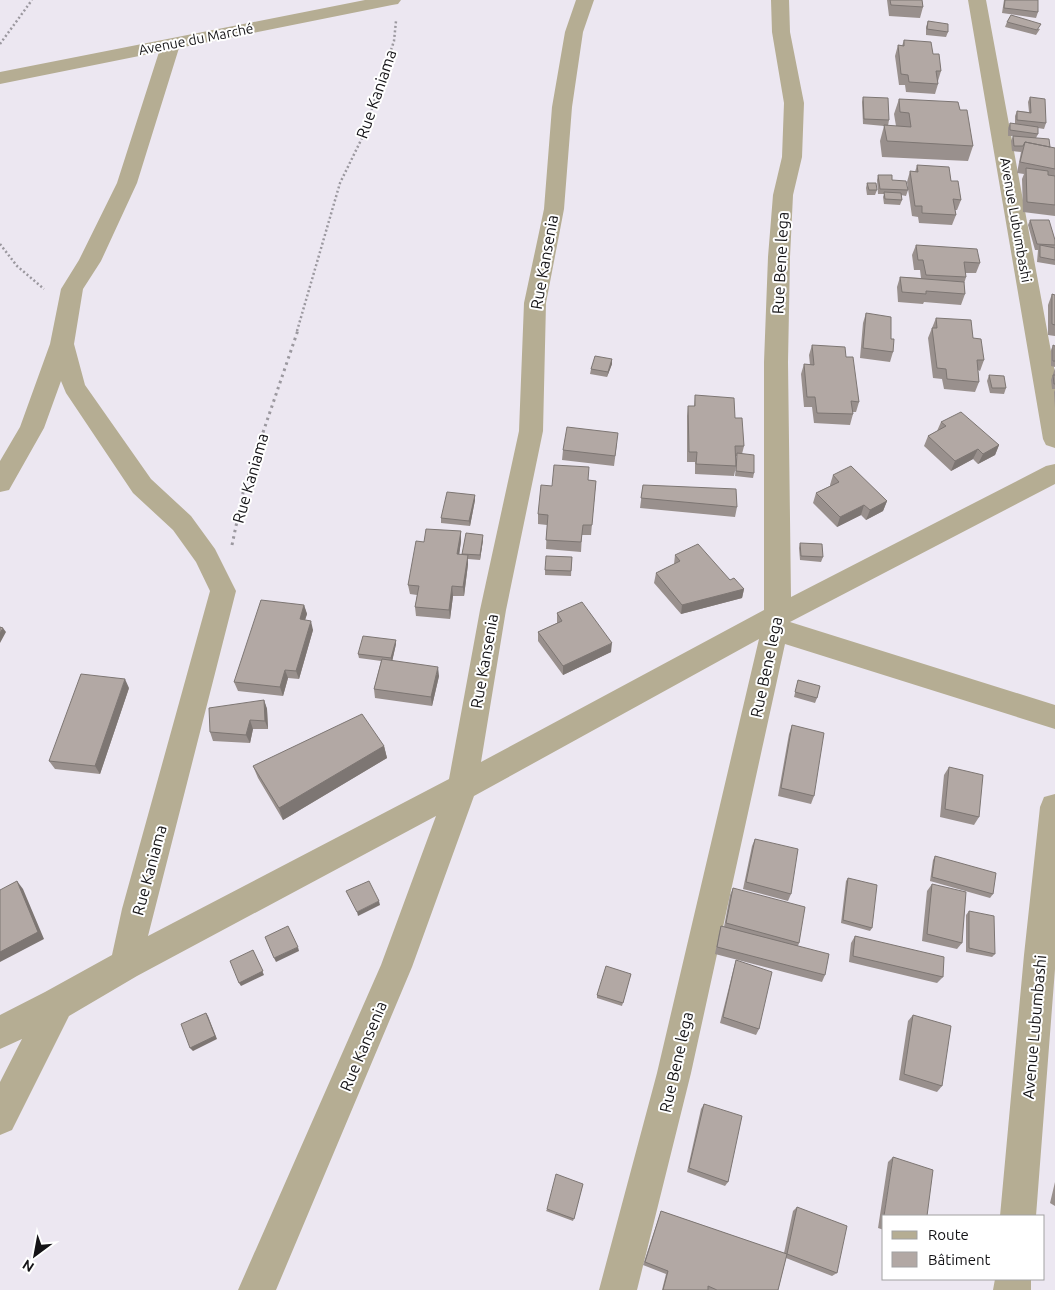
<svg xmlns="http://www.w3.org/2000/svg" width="1055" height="1290" font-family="Ubuntu,sans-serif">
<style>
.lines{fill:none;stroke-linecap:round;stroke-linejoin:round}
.path-far1{stroke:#9b989f;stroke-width:2.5;stroke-dasharray:2 2.5;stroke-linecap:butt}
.path{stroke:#9b989f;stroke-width:3;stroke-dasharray:2.5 4;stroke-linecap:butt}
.street{fill:#b5ad93;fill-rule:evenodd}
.wall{fill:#99908d}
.shaded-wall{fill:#7d7673}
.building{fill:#b2a8a4;stroke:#7d7673}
.labels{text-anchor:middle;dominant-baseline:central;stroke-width:4;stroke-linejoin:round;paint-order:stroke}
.far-street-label{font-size:14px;fill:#141316;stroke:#fff}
.street-label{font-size:16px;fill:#141316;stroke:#fff}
</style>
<rect width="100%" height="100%" fill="#ece7f1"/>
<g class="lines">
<path class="path-far1" d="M0,44L32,0
M0,244L17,266L44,289
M297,331L340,183L363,136L394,41L396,21"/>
<path class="path" d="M232,545L244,488L298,330"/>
<path class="street" d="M365,0H401L398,4L392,5L179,48L137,183L101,261L83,289L74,344L85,385L151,479L191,516L215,549L236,591L148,936L449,779L480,610L519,431L524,303L544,209L552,107L565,32L576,0H594L583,32L572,107L564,209L546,303L543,431L506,610L481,762L764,610V362L768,257L773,195L782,157L784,103L772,32L771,0H789L790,32L804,103L802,157L793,195L790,257L788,362L791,597L1046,466L1055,464V484L790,622L1055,705V729L785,644L691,1073L637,1290H599L657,1073L759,639L474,796L412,967L276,1290H238L381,965L436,816L137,976L69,1016L12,1130L0,1135V1082L22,1039L0,1049V1015L45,992L112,955L122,909L210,591L196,562L173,530L133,493L66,393L61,381L44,428L9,490L0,492V461L20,427L50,344L61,289L79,260L117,183L159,52L0,84V72Z
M968,0H986L1055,373V448L1046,445L1043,439Z
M1055,794V969L1036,1216H1000L1024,955L1040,807L1044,797Z
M995,1279H1031V1290H993Z"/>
</g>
<path class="wall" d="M887,0H922L923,7L920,18L889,16Z
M1004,0H1038V12L1036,18L1002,13Z
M928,21L948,32L946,37L926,35V27Z
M1007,22L1040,29L1036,35L1005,27Z
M904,40L933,54L941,71L938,81H937L938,84L935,94L906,92L905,85H899L895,56L898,45L902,46Z
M863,97L889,120L888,126H896L894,114L899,99L960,110L973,146L968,161L882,157L880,141L884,126L863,124L862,102Z
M1030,97L1046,123L1044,129L1038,128V134L1036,138L1050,147L1055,148V216L1023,212L1022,179L1024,174L1017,173L1021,152L1012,151L1011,141L1013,136H1008V128L1010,123L1015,124V116L1017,111L1029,112L1028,102Z
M917,165L951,181L961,200L957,210H955L956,215L952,225L919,223L918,217L912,216L907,182L910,171L915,172Z
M878,175L892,180L908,190L906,196L901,195L902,200L900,205L884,204L883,197L884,194H878L877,180Z
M867,183L877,190L875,195H867L866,188Z
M1030,220L1055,240V265L1037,262L1038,250H1035L1028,225Z
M916,245L980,263L976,273H965L966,277L964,284L965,294L961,305L924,302L923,304L898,302L897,287L900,277L921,278L920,270H914L912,255Z
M1052,294L1055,295V336L1048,335V305Z
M866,313L891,339L893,352L890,362L860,358L863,323Z
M936,318L973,338L984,360L980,371L978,370L979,382L975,392L944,389L942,379L933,378L928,338Z
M812,345L846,357L859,402L856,412H852L853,414L850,425L814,423L812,407H804L801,374L804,364L810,365L809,355Z
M1053,345L1055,346V367L1051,366V350Z
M612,359V364L607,377L590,374L591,369Z
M1055,368V389H1052L1051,380Z
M989,375L1006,388L1004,394L990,393L987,381Z
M1055,390V408L1054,392Z
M695,395L735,418L744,446L742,454L754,473L753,478L735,476L737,456H735L736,466L734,476L695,474V462H687V416L688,406H694Z
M941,422L999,445L995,455L978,464L973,459L951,471L924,446L928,436L937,431Z
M617,443L614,466L562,460L563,450Z
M833,475L887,501L883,511L866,520L861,515L837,527L813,503L816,493L830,486V485Z
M588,480L596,481L591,535H582L581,552L546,549L547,525L538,524V514L552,486Z
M643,485L737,507L735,517L640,508Z
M475,495V500L470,526L441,523V518Z
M461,531V541L459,554H463L483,540L480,560L468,559V564L464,596H453L450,619L416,616L415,607L417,595L410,594L408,585L424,542Z
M800,543L823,557L821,562L800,560L799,548Z
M675,555L730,580L744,589L742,598L681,614L654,583L656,573L674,564Z
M572,557L571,576L545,575V570Z
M304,605L307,614L305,620L313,630L299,679L288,678L283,696L238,691L234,682Z
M557,613L611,652L563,675L538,641V632L557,623Z
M396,644L392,661L439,676L432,706L375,698L374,689L381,661L359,658L358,654Z
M798,680L817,698L815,703L794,697Z
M129,688L100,774L55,769L49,761Z
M264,700L267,709L268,729H253L250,743L213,741L210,732Z
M792,725L814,796L811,804L778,796L789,734Z
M384,746L387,758L283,820L258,778L253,766Z
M949,767L979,817L974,825L940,817L944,775Z
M755,839L791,894L788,901L743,889L752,846Z
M935,856L993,894L990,898L930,881L933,860Z
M848,878L872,928L870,931L841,923L846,881Z
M932,884L962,943L957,949L922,941L927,891Z
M733,888L799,943L798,946L825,975L822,982L715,954L719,933L721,926L724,927L730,895Z
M969,911L995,954L992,957L966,952V915Z
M855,936L943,977L937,983L849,962L851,943Z
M736,960L759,1029L756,1035L720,1023L734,967Z
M631,974L622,1006L597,998V995Z
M913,1015L942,1086L937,1092L899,1080L908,1021Z
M704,1104L728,1182L725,1186L687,1172L701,1109Z
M893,1157L884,1216V1230L878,1228L888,1162Z
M1055,1182V1206L1050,1203Z
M583,1184L573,1221L546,1211L547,1209Z
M797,1207L837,1273L832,1276L786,1258L778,1290H662L666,1274L643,1265L661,1211L784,1253L793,1211Z"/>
<path class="shaded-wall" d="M612,359V364L607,377L608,372Z
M999,445L995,455L978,464L983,454Z
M978,449L973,459L951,471L955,461Z
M475,495V500L470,526L469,521Z
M887,501L883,511L866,520L870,510Z
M864,505L861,515L837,527L840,517Z
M461,531V541L458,564L457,554Z
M483,535V540L480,560V555Z
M468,555V564L464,596L463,587Z
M452,586L453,596L450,619L449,610Z
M744,589L742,598L681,614L682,605Z
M304,605L307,614L302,629L300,619Z
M311,621L313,630L299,679L296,671Z
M3,628L6,632L0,643V633Z
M396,640V644L392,662L391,658Z
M612,643L611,652L563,675V666Z
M438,667L439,676L432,706L431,697Z
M285,670L288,678L283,696L280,687Z
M125,679L129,688L100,774L95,766Z
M264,700L267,709L268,729L265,721Z
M250,720L253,729L250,743L246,735Z
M384,746L387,758L283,820L279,808Z
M17,881L23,889L44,939L0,962V952Z
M379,901L380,905L358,916L357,912Z
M298,947L299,951L276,962L274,958Z
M253,950L264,975L241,986L239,983Z
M206,1013L208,1016L217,1039L193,1051L190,1048Z"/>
<path class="building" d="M890,0H922L923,7L891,5Z
M1005,0H1038V12L1004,8Z
M1011,15L1041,24L1037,30L1007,22Z
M928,21L948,24V32L927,29Z
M904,40L931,42L933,54H939L941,71H936L938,84L909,82L908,75L901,74L898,45L904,46Z
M863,97L888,98L889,120L864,119Z
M1030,97L1045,99L1046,123L1017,120V111L1031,113Z
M899,99L958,102L960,110H967L973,146L887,141L884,125L911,127L909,113L900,112Z
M1010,123L1038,127V134L1010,130Z
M1013,136L1049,139L1050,147L1025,142L1023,146H1014Z
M1025,142L1055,148V169L1020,162Z
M917,165L949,167L951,181H958L961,200L953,199L956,215L922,213V206H915L910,171L918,172Z
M1026,168L1048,171V175L1055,176V205L1027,202Z
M878,175H892V180L906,181L908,190L880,189Z
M867,183H876L877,190H869Z
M884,192L901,193L902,200L885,199Z
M1030,220H1049L1055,240V245L1037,244Z
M916,245L977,249L980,263L964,262L966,277L926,275L923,260H918Z
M1040,245L1055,248V260L1040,257Z
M900,277L964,282L965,294L926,291V294L902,292Z
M1052,294L1055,295V325L1052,324Z
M866,313L891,317V339H894L893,352L863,348Z
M936,318L971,320L973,338L981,339L984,360H977L979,382L947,379L946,369L937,368L932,328H937Z
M812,345L845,347L846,357H853L859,402L851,401L853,414L817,413L815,397H807L804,364L814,365Z
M1053,345L1055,346V361H1053Z
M595,356L612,359L608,372L591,369Z
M989,375L1004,376L1006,388H992Z
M1053,375H1055V384H1054Z
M695,395L734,398L735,418H742L744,446H735L736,466L696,464L697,452H689L688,406H695Z
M961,412L999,445L983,454L978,449L955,461L928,436L946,426L941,422Z
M567,427L618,433L615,456L563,450Z
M737,453L754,455V473L736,471Z
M554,465L589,467L588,480L596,481L592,525H583L581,542L546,540L548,515L538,514L541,485L552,486Z
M851,466L887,501L870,510L864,505L840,517L816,493L839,482L833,475Z
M643,485L736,489L737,507L641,498Z
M447,492L475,495L469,521L441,518Z
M426,529L461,531L457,554L468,555L463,587L452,586L449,610L415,607L419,586L408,585L416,541L424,542Z
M466,533L483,535L480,555L462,554Z
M800,543L822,544L823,557L801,556Z
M698,544L730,580L734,578L744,589L682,605L656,573L680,561L675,555Z
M546,556L572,557L571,571L545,570Z
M261,600L304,605L300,619L311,621L296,671L285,670L280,687L234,682Z
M582,602L612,643L563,666L538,632L562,621L557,613Z
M0,627L3,628L0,633Z
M363,636L396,640L391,658L358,654Z
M382,659L438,667L431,697L374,689Z
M81,674L125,679L95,766L49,761Z
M798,680L820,686L817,698L795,692Z
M264,700L265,721L250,720L246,735L210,732L209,708Z
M362,714L384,746L279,808L253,766Z
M792,725L824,733L814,796L781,788Z
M949,767L983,775L979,817L945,809Z
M755,839L798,849L791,894L746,882Z
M935,856L996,873L993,894L932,877Z
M848,878L877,885L872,928L843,920Z
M17,881L38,932L0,952V890Z
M369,881L379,901L357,912L346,891Z
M932,884L966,892L962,943L927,934Z
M733,888L805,907L799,943L726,923Z
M969,911L994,916L995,954L969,948Z
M288,926L298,947L274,958L265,937Z
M721,926L829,954L825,975L717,947Z
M855,936L944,957L943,977L853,956Z
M253,950L263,971L239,983L230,961Z
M736,960L772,972L759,1029L723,1017Z
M606,966L631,974L623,1003L597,995Z
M206,1013L215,1036L190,1048L181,1024Z
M913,1015L951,1026L942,1086L904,1074Z
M704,1104L742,1116L728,1182L689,1168Z
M893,1157L933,1170L927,1216H884Z
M556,1174L583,1184L574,1219L547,1209Z
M797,1207L847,1226L837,1273L787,1254Z
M661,1211L787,1254L778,1290H717L708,1286V1290H663L668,1271L645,1262Z"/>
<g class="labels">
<g class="far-street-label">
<text transform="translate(196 39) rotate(-11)">Avenue du Marché</text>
<text transform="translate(1016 220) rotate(80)">Avenue Lubumbashi</text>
</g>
<g class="street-label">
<text transform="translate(376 94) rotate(-71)">Rue Kaniama</text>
<text transform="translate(544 262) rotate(-80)">Rue Kansenia</text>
<text transform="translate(780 263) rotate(-87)">Rue Bene lega</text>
<text transform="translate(250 478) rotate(-74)">Rue Kaniama</text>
<text transform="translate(484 661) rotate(-80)">Rue Kansenia</text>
<text transform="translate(766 667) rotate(-78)">Rue Bene lega</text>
<text transform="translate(149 870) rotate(-75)">Rue Kaniama</text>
<text transform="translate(1034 1027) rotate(-85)">Avenue Lubumbashi</text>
<text transform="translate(363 1046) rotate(-67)">Rue Kansenia</text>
<text transform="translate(676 1062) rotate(-77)">Rue Bene lega</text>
</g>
</g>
<rect x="882" y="1215" width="162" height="65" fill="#ffffff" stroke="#a1a1a2"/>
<rect x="892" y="1231" width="25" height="8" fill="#b5ad93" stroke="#a1a1a2"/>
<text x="928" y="1240" font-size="15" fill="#141316">Route</text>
<rect x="892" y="1252" width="25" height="15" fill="#b2a8a4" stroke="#a1a1a2"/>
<text x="928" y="1265" font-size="15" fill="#141316">Bâtiment</text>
<g transform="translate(35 1255) rotate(212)" stroke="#ffffff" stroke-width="4" paint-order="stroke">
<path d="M0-4L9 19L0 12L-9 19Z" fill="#141316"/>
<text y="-8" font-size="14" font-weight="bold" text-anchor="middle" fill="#141316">N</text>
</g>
</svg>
